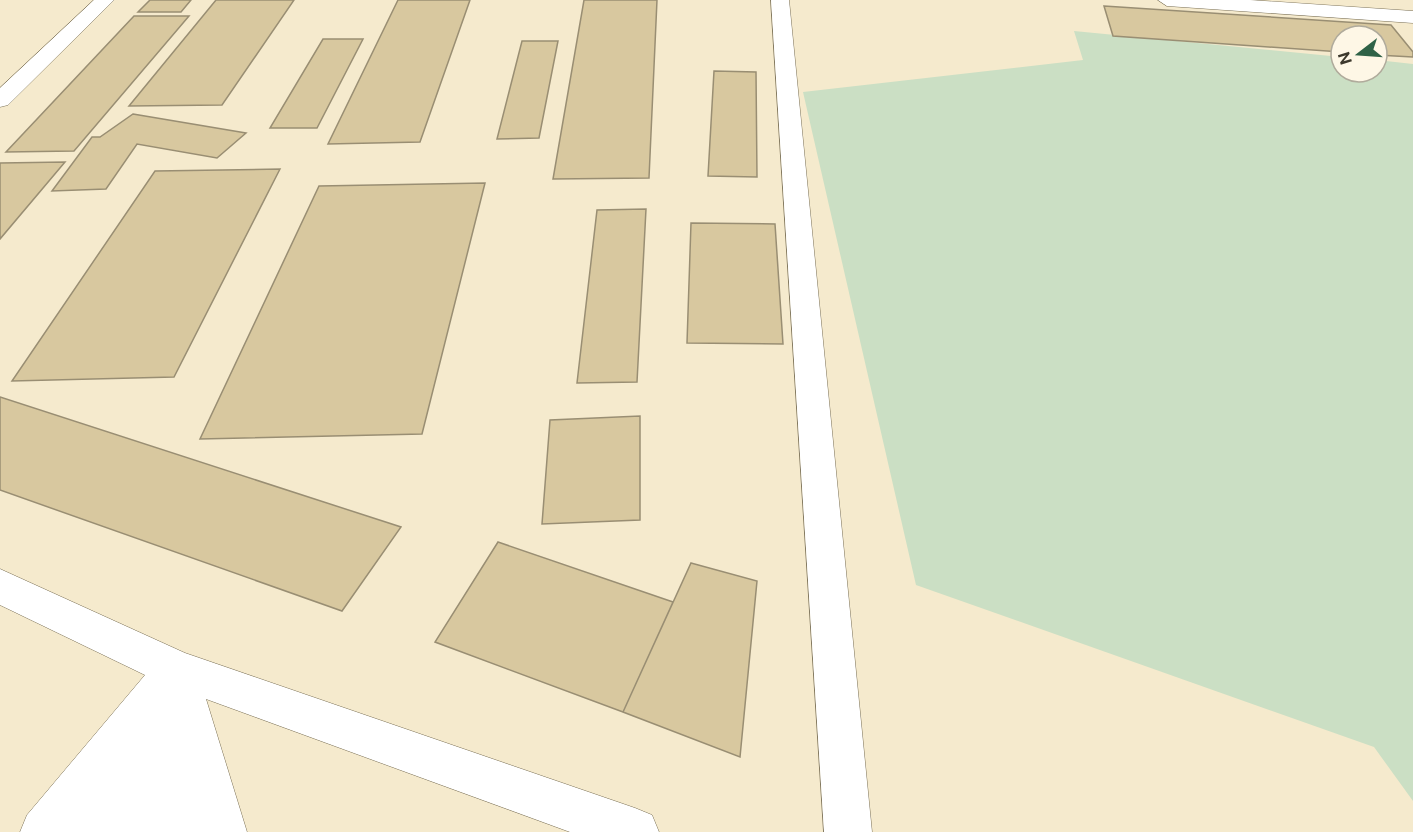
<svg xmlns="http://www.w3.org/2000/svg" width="1413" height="832" font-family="'Public Sans',sans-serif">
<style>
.green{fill:#cbdfc4}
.building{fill:#d8c89f;stroke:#998e73;stroke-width:1.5}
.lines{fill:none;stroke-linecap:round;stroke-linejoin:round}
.minor-casing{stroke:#7a7056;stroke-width:1}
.minor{fill:#fff;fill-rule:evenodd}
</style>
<rect width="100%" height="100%" fill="#f5eacd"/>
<path class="green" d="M1074,31L1341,57V72H1377V60L1413,64V801L1374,747L916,585L803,92L1083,60Z"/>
<path class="building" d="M150,0H191L181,12H138Z
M216,0H294L222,105L129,106Z
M398,0H470L420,142L328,144Z
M584,0H657L649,178L553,179Z
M1104,6L1391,25L1413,52V57L1377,55V36H1341V52L1113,36Z
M134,16H189L74,151L6,152Z
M323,39H363L317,128H270Z
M522,41H558L539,138L497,139Z
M714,71L756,72L757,177L708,176Z
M133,114L246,133L217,158L137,144L106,189L52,191L92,137H100Z
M65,162L0,239V163Z
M280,169L174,377L12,381L155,171Z
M485,183L422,434L200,439L319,186Z
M646,209L637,382L577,383L597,210Z
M691,223L775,224L783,344L687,343Z
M0,397L401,527L342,611L0,490Z
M640,416V520L542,524L550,420Z
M498,542L673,602L623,712L435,642Z
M691,563L757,581L740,757L623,712Z"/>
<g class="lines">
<defs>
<path id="minor" d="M94,0H114L8,105L0,107V88Z
M771,0H789L872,832H824Z
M1158,0H1250L1413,11V23L1167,6Z
M0,569L185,653L635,808L652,815L659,832H570L206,699L247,832H20L27,815L145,675L0,605Z"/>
</defs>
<use href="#minor" class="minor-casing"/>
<use href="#minor" class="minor"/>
</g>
<g transform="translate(1359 54) rotate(253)"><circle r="28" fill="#fef7e6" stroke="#b0ab9c" stroke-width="1.5"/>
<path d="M0-4.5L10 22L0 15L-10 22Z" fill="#2f6247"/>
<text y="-9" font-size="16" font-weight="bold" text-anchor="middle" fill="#3c382c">N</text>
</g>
</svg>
